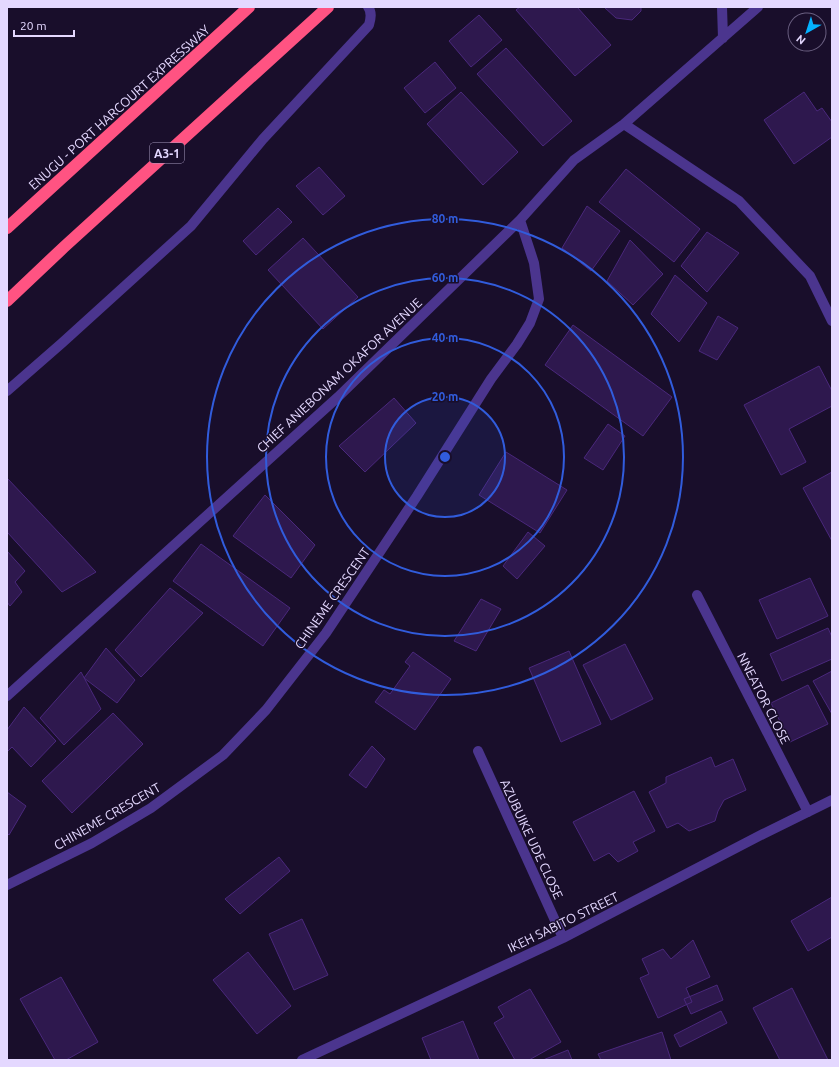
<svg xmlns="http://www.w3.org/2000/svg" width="839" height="1067" font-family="Ubuntu,sans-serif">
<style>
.building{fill:#2e184e;stroke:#4a287c}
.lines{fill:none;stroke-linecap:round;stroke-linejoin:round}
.minor{stroke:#4b358e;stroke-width:10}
.highway{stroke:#ff5382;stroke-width:12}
.ring{fill:none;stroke:#315cdc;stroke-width:2}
.labels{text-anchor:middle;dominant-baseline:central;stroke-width:3;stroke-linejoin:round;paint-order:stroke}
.shield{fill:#190e2b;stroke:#a79bbf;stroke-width:1}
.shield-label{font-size:12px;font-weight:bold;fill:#e4d8ff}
.street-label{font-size:13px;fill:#e4d8ff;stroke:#190e2b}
.centre{fill:#315cdc;stroke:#190e2b;stroke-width:2}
.ring-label{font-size:12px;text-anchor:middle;font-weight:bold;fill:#315cdc;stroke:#190e2b;stroke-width:3;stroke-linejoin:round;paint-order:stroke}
</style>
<rect width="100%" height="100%" fill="#190e2b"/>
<path class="building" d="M520,7H577L611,45L575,76L516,10Z
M604,7H641V11L632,20L616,18Z
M479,15L502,40L471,67L449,41Z
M506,48L572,121L543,146L477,74Z
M435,62L456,88L425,113L404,88Z
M461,92L518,152L483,185L427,124Z
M804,92L817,111L822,108L832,122V137L794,164L764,120Z
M319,167L345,196L323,215L296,186Z
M626,169L700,229L674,262L599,202Z
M587,206L620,231L591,271L562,248Z
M278,208L292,222L256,255L243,241Z
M707,232L739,253L707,292L681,266Z
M303,238L358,297L323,329L268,270Z
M630,240L663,274L633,305L607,281Z
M675,275L707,303L679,342L651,314Z
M718,316L738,328L717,360L699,351Z
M573,325L672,397L643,436L545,365Z
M819,366L832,391V406L789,429L806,462L781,475L744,405Z
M394,398L416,423L365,472L339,446Z
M608,424L625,436L603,470L584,458Z
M506,452L567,490L540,533L479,495Z
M832,472V541L803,488Z
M7,478L96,572L62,592L7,532Z
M265,495L315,545L291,578L233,536Z
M528,532L545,546L517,579L503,566Z
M201,544L290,608L263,646L173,581Z
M7,551L25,571L15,582L22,592L10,606L7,602Z
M810,578L828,616L777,639L759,600Z
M170,588L203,613L141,677L115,650Z
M481,599L501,609L476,651L454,641Z
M828,628L832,637V659L782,681L770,654Z
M625,644L653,699L611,720L583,665Z
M106,648L135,680L117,703L84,678Z
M569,651L601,724L561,742L529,668Z
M413,652L451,679L415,730L375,702L384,690L390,694L410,666L405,662Z
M832,671V714L813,681Z
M81,672L101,709L64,745L40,718Z
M808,685L828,724L790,742L771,703Z
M24,707L56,741L31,767L12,747L7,752V730Z
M113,713L143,744L72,813L42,781Z
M372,746L385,759L366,788L349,775Z
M711,757L715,767L733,759L746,790L724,800L718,811L715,821L689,831L678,823L667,828L649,792L666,783V777Z
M634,791L655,831L633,842L638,851L618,862L609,853L594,861L573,822Z
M7,792L26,806L9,835L7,833Z
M279,857L290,871L240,914L225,899Z
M832,897V937L808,951L791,921Z
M302,919L328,975L294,990L269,934Z
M693,940L710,977L686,988L692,1002L658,1018L640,978L649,974L642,959L663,949L671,959Z
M248,952L291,1006L257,1034L213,980Z
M61,977L98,1042L66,1060H55L20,999Z
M717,985L723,1000L691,1014L684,999Z
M792,988L828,1060H780L753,1008Z
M530,989L561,1042L529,1060H515L494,1023L504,1017L498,1007Z
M721,1011L727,1023L680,1047L674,1035Z
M463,1021L479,1060H431L422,1038Z
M662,1032L671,1060H601L598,1054Z
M568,1050L572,1060H543Z"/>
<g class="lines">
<path class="minor" d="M722,7L723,38
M624,124L739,201L810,276L832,321
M7,391L62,343L191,226L263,139L369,25C371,18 372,12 368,7
M697,595L808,812
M7,696L338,397L520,220L574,160L624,124L758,7
M478,751L563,938
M7,885L92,843L151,808L223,755L266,710L326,633L417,496L491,379L517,344L530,323L539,299L534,263L520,220
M302,1060L563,938L763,834L832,800"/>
<path class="highway" d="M7,228L249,7
M7,301L64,247L328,7"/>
</g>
<circle cx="445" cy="457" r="60" fill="#315cdc" fill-opacity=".12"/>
<g class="ring">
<circle cx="445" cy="457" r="60"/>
<circle cx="445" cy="457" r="119"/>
<circle cx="445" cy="457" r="179"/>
<circle cx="445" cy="457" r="238"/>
</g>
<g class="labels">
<rect class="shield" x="150" y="143" width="34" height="20" rx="3"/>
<g class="shield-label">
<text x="167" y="153">A3-1</text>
</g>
<g class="street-label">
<text transform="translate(119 107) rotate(-42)">ENUGU - PORT HARCOURT EXPRESSWAY</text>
<text transform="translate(339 375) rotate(-43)">CHIEF ANIEBONAM OKAFOR AVENUE</text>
<text transform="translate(332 598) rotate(-55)">CHINEME CRESCENT</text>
<text transform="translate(764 698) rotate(63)">NNEATOR CLOSE</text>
<text transform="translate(107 816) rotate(-30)">CHINEME CRESCENT</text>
<text transform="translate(532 839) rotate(65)">AZUBUIKE UDE CLOSE</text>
<text transform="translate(563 922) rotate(-26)">IKEH SABITO STREET</text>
</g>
</g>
<circle cx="445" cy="457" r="6" class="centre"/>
<g class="ring-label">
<text x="445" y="223">80 m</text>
<text x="445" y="282">60 m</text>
<text x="445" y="342">40 m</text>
<text x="445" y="401">20 m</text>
</g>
<rect width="839" height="1067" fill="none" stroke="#e4d8ff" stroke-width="16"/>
<g transform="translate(807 32) rotate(219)"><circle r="19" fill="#190e2b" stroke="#6a5f80"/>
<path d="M0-3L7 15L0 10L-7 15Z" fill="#04b2ff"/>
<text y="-6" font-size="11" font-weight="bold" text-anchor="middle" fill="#e4d8ff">N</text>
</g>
<path d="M14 30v6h60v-6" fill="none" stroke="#e4d8ff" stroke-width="2"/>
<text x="20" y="30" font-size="12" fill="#e4d8ff" stroke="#190e2b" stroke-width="3" paint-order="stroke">20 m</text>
</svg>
